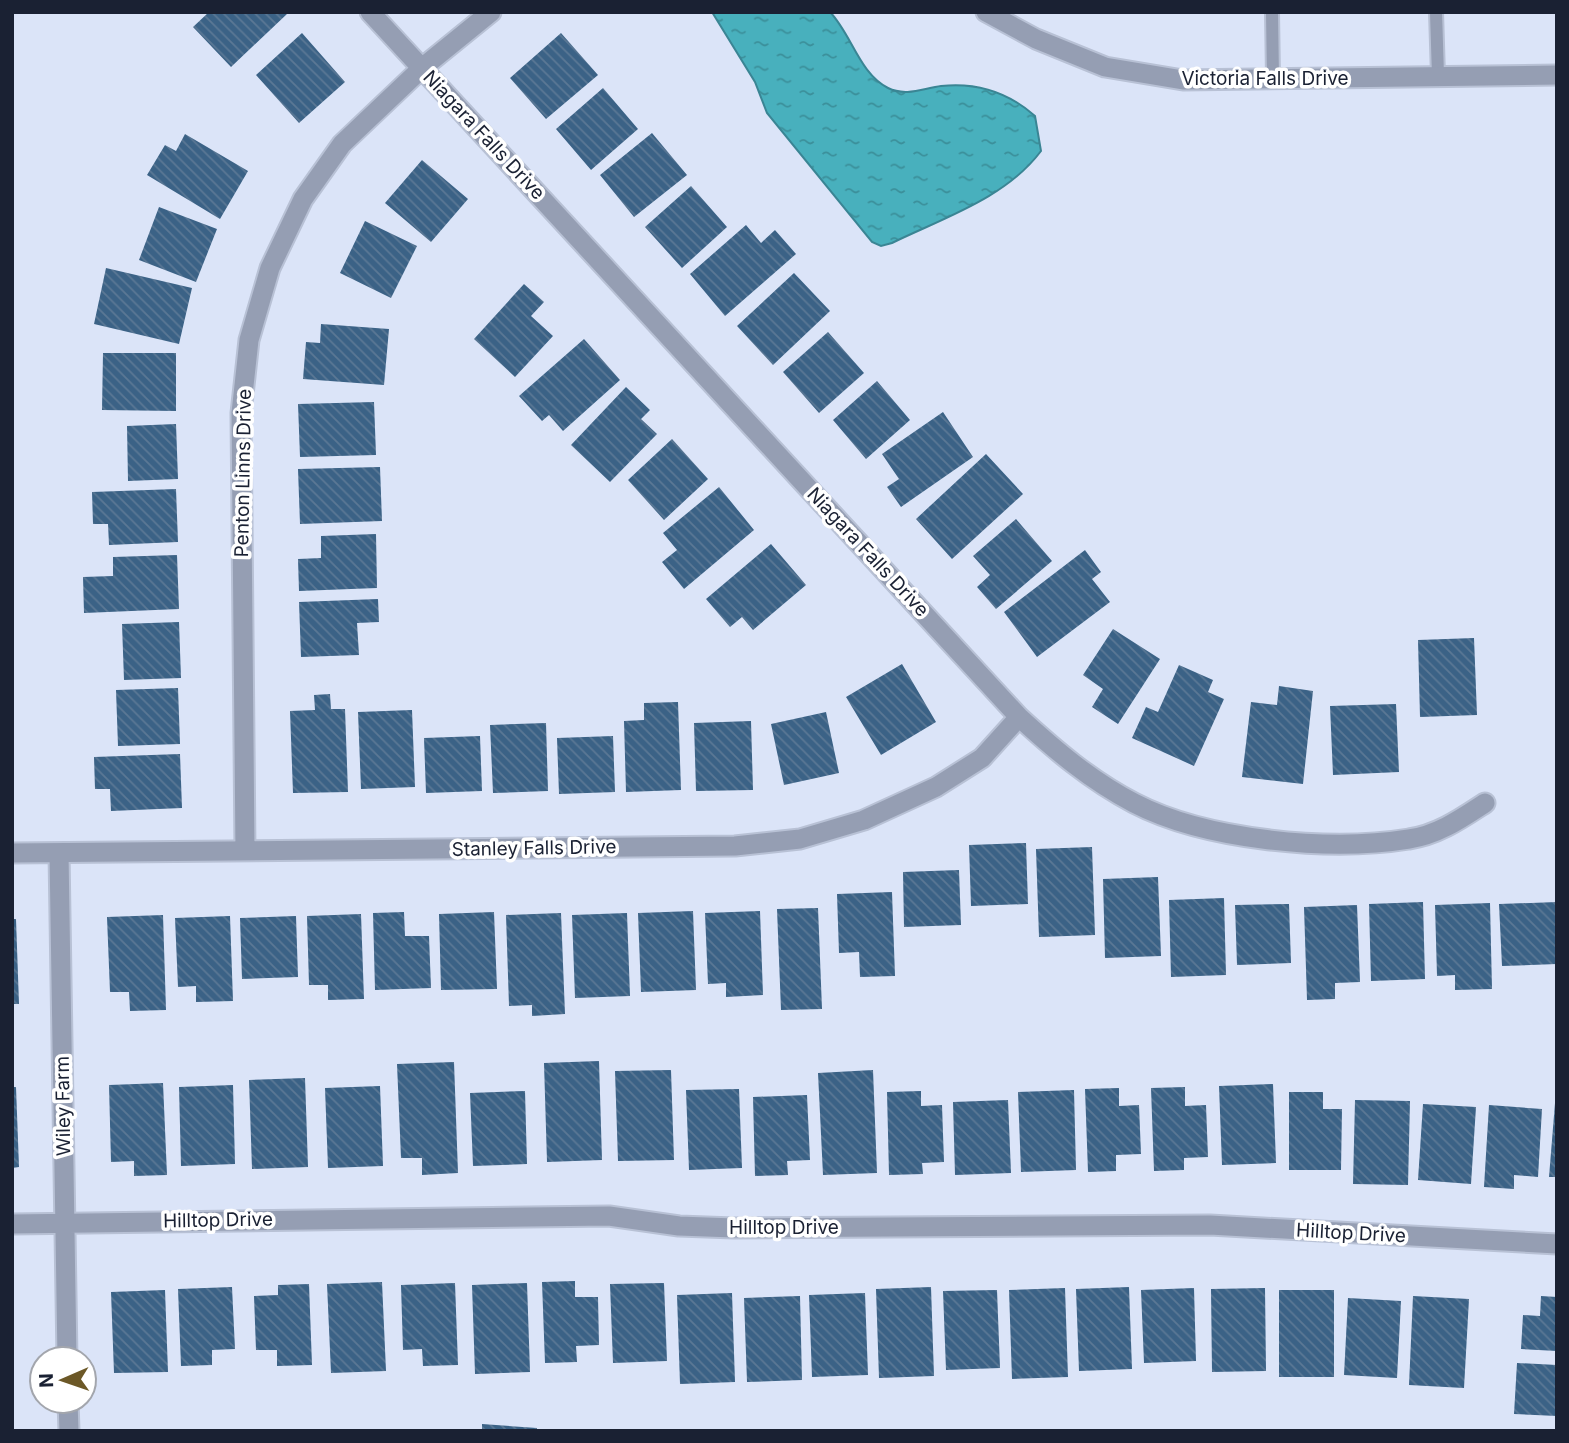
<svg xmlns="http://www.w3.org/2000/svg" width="1569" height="1443" font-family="Inter,sans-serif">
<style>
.water{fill:url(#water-ripples);stroke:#3a8594;stroke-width:2}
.building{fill:url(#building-back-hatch)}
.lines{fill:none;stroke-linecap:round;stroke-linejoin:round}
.service-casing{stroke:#b8c1d5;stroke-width:16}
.minor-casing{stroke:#b8c1d5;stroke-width:23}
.service{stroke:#959eb3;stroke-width:12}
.minor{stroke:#959eb3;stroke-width:19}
.labels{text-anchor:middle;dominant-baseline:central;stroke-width:7;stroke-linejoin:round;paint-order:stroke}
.street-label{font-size:19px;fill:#1a2133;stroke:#fff}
</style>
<defs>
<pattern id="water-ripples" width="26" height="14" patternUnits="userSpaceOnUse" patternTransform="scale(1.75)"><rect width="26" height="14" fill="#48b0bd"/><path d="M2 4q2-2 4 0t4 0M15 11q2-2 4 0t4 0" fill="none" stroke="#3b8f9a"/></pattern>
<pattern id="building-back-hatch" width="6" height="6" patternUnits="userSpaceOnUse" patternTransform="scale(1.75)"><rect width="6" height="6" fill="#3b6286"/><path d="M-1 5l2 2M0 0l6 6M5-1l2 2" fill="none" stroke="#5b7895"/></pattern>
</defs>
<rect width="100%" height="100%" fill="#dbe4f8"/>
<path class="water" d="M712,12H830C852,35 859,73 888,88C906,97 924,88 941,86C978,82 1009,93 1035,116L1041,151C1006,198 943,218 892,243L881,246L872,242L767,113L755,82Z"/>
<path class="building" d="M209,12H285L287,14L231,67L193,27Z
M302,33L345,82L299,123L256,75Z
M561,33L598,75L546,119L510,78Z
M603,88L638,129L591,170L556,129Z
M652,133L687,175L634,217L600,175Z
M185,134L248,171L220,219L147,175L165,145L176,151Z
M422,160L468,199L431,242L385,203Z
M691,186L727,227L682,268L645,227Z
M159,207L217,229L196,282L139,260Z
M365,221L417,246L391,298L340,273Z
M746,225L761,243L775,230L796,254L725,316L690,274Z
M106,268L192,288L179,344L94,324Z
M794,273L830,311L773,365L737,326Z
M524,284L544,302L531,316L553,336L515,377L474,339Z
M321,324L389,329L384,385L303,379L306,342L320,343Z
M828,332L864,373L819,413L783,372Z
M584,339L620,380L563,431L549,415L542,421L519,396Z
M103,353H176V411L102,410Z
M877,381L910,420L866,459L833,420Z
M626,387L650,410L641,419L657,434L610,482L571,445Z
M374,402L376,455L300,457L298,404Z
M943,412L973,457L901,507L887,487L899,479L882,454Z
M176,424L178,479L128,481L127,426Z
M672,439L708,479L664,520L628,480Z
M986,454L1023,494L952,559L916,519Z
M380,467L382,521L300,524L298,469Z
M719,487L754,530L684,589L662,562L677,550L663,533Z
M176,489L178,542L109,545L108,524H93L92,492Z
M1016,519L1052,561L996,609L977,587L990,575L973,556Z
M376,534L377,588L299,591L298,559L321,558V536Z
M771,544L806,585L753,630L742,617L730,627L706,599Z
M1085,550L1101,572L1092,579L1110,602L1037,657L1004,612Z
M177,555L179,609L84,613L83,577L113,576V557Z
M378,599L379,622L357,623L359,655L301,657L299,602Z
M179,622L181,678L124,680L122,624Z
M1113,629L1160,659L1118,724L1092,707L1103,689L1083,675Z
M1474,638L1477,715L1420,717L1418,640Z
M902,664L936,722L881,755L846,697Z
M1179,665L1213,680L1208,692L1224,699L1194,766L1132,738L1146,707L1158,712Z
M1279,686L1313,691L1303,784L1242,777L1251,702L1277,705Z
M178,688L180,744L118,746L116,690Z
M330,694L331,709H345L348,792L293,793L290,711L315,710L314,695Z
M678,702L681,790L626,792L624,721L644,720V703Z
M1396,704L1399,772L1333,775L1330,706Z
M412,710L415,787L361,789L358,712Z
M826,712L839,773L784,785L771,724Z
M751,721L753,790L696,791L694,723Z
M546,723L548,791L493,793L490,725Z
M480,736L482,791L426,793L424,738Z
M613,736L615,792L559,794L557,738Z
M180,754L182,808L111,811L110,789H95L94,757Z
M1026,843L1028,904L971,906L969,845Z
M1092,847L1095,935L1039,937L1036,849Z
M959,870L961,925L904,927L903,872Z
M1158,877L1161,956L1105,958L1103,879Z
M892,892L895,976L860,977L859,952L839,953L837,894Z
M1224,898L1226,975L1171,977L1169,900Z
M1423,902L1425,979L1371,981L1369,904Z
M1557,902V964L1502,966L1499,904Z
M1490,903L1492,989L1455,990V975L1437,976L1435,905Z
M1289,904L1291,963L1237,965L1235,905Z
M1357,905L1360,982L1335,983V999L1307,1000L1304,907Z
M818,908L822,1009L781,1010L777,909Z
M693,911L696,990L641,992L638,913Z
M760,911L763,995L726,997V983L708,984L705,913Z
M404,912L405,936H429L431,988L375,990L373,913Z
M494,912L497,989L441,990L439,914Z
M561,913L565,1014L532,1016V1005L509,1006L506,915Z
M627,913L630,996L575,998L572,915Z
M361,914L364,999L328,1000V985H309L307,916Z
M163,915L166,1010L130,1011L129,992H110L107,917Z
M230,916L233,1001L196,1002V986L178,987L175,918Z
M296,916L298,977L242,979L240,918Z
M12,919H16L19,1004H12Z
M599,1061L602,1160L547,1162L544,1063Z
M454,1062L458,1173L422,1175V1158H401L397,1064Z
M671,1070L674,1160L618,1161L615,1071Z
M873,1070L877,1173L823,1175L818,1073Z
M305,1078L308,1167L252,1169L249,1080Z
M163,1083L167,1175L134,1176V1161L111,1162L109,1085Z
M1273,1084L1276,1163L1222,1165L1219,1086Z
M233,1085L235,1164L181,1166L179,1087Z
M380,1086L383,1166L328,1168L325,1088Z
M12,1087H16L19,1167L12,1168Z
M1185,1087V1106L1206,1105L1208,1157L1184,1158V1170L1154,1171L1151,1088Z
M1119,1088V1106L1139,1105L1141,1154L1116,1155V1171L1088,1172L1085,1089Z
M739,1089L742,1168L689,1170L686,1090Z
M1074,1090L1076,1170L1021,1172L1018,1092Z
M525,1091L527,1164L473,1166L470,1093Z
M921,1091V1106L942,1105L944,1162L922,1163L923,1174L889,1175L887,1092Z
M1289,1092H1323V1109H1342L1341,1170H1289Z
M807,1095L810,1160L787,1161L788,1175L755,1176L753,1097Z
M1008,1100L1011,1173L955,1175L953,1102Z
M1355,1100L1410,1101L1408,1185L1353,1184Z
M1555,1103H1557V1177H1549Z
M1423,1104L1476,1107L1471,1184L1418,1180Z
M1489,1105L1542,1109L1538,1177L1514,1175V1189L1484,1187Z
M575,1281V1297H598L599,1345L576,1346L577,1362L545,1363L542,1282Z
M382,1282L386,1371L331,1373L327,1284Z
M455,1283L458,1365L423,1366L422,1349L403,1350L401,1285Z
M527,1283L530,1372L475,1374L472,1285Z
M664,1283L667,1361L613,1363L610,1284Z
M309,1284L312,1365L277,1366V1350H256L254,1296L278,1295V1285Z
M232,1287L235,1349L212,1350V1365L181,1366L178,1289Z
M931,1287L934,1376L879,1378L876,1289Z
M1129,1287L1132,1369L1079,1371L1076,1289Z
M1065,1288L1068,1377L1012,1379L1009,1290Z
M1194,1288L1196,1361L1144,1363L1141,1290Z
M1265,1288L1266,1371L1212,1372L1211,1289Z
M165,1290L168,1372L114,1373L111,1292Z
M997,1290L1000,1368L946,1370L943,1291Z
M1279,1290H1334V1377H1279Z
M732,1293L735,1382L680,1384L677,1295Z
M865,1293L868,1375L812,1377L809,1295Z
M800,1296L802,1380L747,1382L744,1298Z
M1413,1296L1469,1299L1464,1388L1409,1385Z
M1541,1296L1557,1297V1351L1521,1349L1523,1315L1540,1316Z
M1348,1298L1401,1301L1397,1378L1344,1375Z
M1517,1363L1557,1365V1416L1514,1414Z
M482,1424L537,1428V1431H482Z"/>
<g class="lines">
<defs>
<path id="service" d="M1272,12L1273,78
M1436,12L1438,76"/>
<path id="minor" d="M370,12L1019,717C1055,750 1090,780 1134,803C1205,840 1329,852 1409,839C1438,835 1462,818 1485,803
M986,12L1036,39L1105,67L1183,80L1557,75
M245,851L241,413L249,340L270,268L303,199L342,144L422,68L491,12
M12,853L735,846L800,839L864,820L936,787L982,758L1019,717
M59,853L67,1359
M12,1224L609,1216L679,1226L734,1228L1210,1225L1557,1244
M68,1401L69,1431"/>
</defs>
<use href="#service" class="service-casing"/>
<use href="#minor" class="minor-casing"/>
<use href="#service" class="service"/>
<use href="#minor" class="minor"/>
</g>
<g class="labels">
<g class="street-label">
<text x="1265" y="78">Victoria Falls Drive</text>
<text transform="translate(484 135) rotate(47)">Niagara Falls Drive</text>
<text transform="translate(243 473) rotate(-89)">Penton Linns Drive</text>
<text transform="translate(868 552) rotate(47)">Niagara Falls Drive</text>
<text transform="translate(534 848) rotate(-1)">Stanley Falls Drive</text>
<text transform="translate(63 1106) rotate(-91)">Wiley Farm</text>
<text transform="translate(218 1220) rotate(-1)">Hilltop Drive</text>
<text x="784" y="1227">Hilltop Drive</text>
<text transform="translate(1351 1233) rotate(3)">Hilltop Drive</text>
</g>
</g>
<rect width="1569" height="1443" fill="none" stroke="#1a2133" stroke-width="28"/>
<g transform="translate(63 1380) rotate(268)"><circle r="33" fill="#ffffff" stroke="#a3a6ad" stroke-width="2"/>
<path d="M0-5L12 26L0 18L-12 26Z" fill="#6c5827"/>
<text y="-10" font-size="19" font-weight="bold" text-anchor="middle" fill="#1a2133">N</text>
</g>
</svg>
